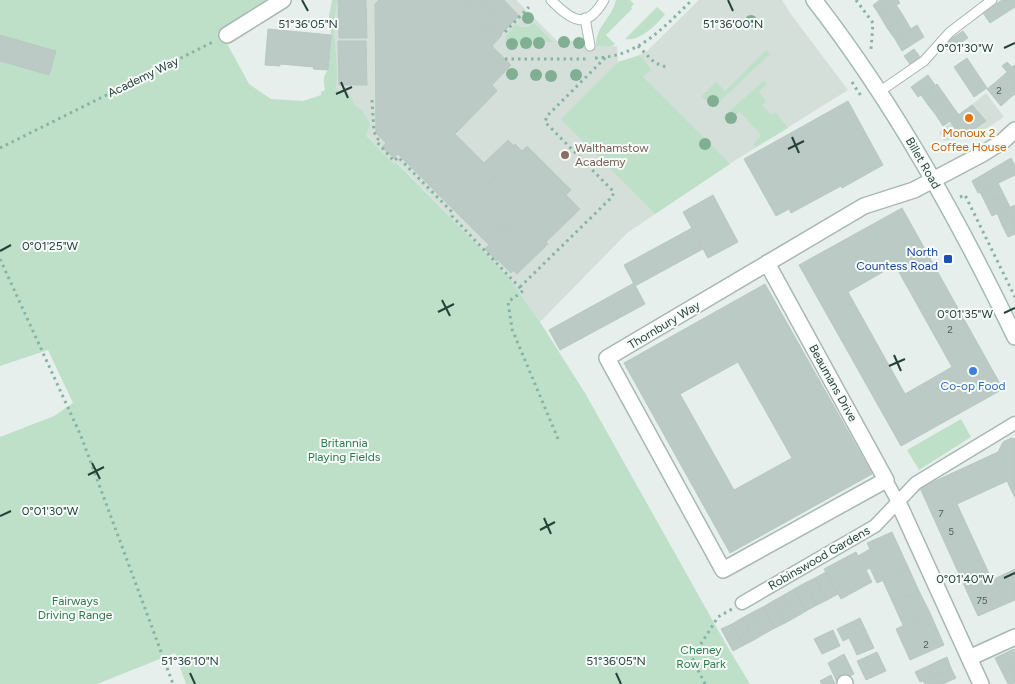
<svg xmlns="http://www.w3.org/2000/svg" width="1015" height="684" font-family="Figtree,sans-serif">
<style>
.built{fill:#d4dfda}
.green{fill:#bfe0c8}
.building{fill:#bbcac4;stroke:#b8c9c2;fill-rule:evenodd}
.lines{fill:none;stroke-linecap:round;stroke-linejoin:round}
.service-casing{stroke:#a8b8b2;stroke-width:11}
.pedestrian-casing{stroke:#a8b8b2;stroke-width:15}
.minor-casing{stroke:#a8b8b2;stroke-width:18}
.secondary-casing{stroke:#a4bbb3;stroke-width:18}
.path{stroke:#86b3a5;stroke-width:3;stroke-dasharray:2.5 4;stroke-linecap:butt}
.service{stroke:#fff;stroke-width:9}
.pedestrian{stroke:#fff;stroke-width:12}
.minor{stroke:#fff;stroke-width:15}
.secondary{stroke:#fff;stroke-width:15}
.tree{fill:#80af93}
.ticks{fill:none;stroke:#24423a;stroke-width:2}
.food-dot{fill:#e8710a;stroke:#f7fbf9;stroke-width:2}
.education-dot{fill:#8d6e63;stroke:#f7fbf9;stroke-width:2}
.transit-dot{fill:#1a4fb4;stroke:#f7fbf9;stroke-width:2}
.shop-dot{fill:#3f7fe0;stroke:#f7fbf9;stroke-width:2}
.labels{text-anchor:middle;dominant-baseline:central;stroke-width:4;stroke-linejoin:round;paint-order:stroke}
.number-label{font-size:10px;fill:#4a645c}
.street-label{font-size:12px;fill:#24423a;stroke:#f7fbf9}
.food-label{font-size:12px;fill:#c56008;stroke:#f7fbf9}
.education-label{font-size:12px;fill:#785e54;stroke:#f7fbf9;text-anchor:start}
.transit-label{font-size:12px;fill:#164399;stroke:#f7fbf9;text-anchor:end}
.shop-label{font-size:12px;fill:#366cbe;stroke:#f7fbf9}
.park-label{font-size:12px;fill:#2d7a4b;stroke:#f7fbf9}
.ticks-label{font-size:12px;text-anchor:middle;fill:#24423a;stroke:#f7fbf9;stroke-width:4;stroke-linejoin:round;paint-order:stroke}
</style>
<rect width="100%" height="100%" fill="#e6efeb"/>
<path class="built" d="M333,0H516L557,41H581L582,46H617L618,62L633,58L647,51L699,0H782L790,13L848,90L731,163L627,233L540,322L508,276L397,162L394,164L327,93Z
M986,93L1004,117L975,136L944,141L939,132Z"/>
<path class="green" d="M0,0H271L224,38L249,84L271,99L303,101L321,95V92L325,90C324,82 322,76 328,70L331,33L328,22L332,0H337C337,8 334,16 334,24C334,45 339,67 336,88L339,91H345L349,94L355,105L363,112L370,123L366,135L394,164L396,162L508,276L540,322L585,393L727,646L750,684H186L175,653L97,684H0V437L54,416L73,403L48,350L0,366Z
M616,0H630L634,4L631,7L632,9L606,35L615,44L612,46H596C596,25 611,20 616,0Z
M657,7L665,14C657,25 639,42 625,39Z
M534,23L553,42L507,43L505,37L516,24C522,29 528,28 534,23Z
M766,50L770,54L713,108L702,96L716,82L725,91Z
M640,55L651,69L643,77L730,164L655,214L561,119L618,62Z
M764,80L767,84L759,91L766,101L762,105L771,115L776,112L788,128L756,147L753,144L761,135L740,112L728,122L723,117Z
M961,419L971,437L919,470L907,450Z"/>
<path class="building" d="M338,0H366L367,38H339Z
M379,0H473L460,14L480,34L491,24L502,35L492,46L511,65L492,85L497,91L455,134L497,176L488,184L548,244L517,274L500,257L519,238L507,226L503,231L412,140L394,158L382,147L386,143L376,133L375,4Z
M473,0H482L499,18L480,34L460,14Z
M482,0H504L519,16L501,34L492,25L499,18Z
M880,0H898L900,3L880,16L873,5Z
M1002,0H1015V7L990,23L983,13Z
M897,6L904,17L887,28L880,16Z
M904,17L911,29L895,39L887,28Z
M917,25L924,37L902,51L895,39Z
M268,29L331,35L328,70L313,69L314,67L280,64V66L265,65Z
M963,31L968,38L948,51L943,44Z
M0,35L56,51L49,75L0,61Z
M338,41H366L367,85H339Z
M914,49L920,57L910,64L904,56Z
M967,58L987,88L974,97L954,67Z
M1007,62L1012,67L1015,65V81L1002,66Z
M1007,72L1015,81V94L1011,97L997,81Z
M928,75L935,85L918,97L911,87Z
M997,81L1011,97L1001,106L987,89Z
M937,84L944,94L928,105L921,95Z
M944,94L951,104L936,115L928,105Z
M848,101L883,165L842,188L841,186L791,213L789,209L776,216L744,159Z
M951,104L959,115L943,126L936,115Z
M972,105L986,121L976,128L967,131L956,130L950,121Z
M412,140L503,231L489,245L398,154Z
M508,140L514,146L490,169L484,163Z
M515,144L580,209L546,242L488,184L497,176L490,169Z
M527,146L571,190L566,195L522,151Z
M1011,158L1015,166V175L978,193L972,181Z
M998,183L1004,195L986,204L980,192Z
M713,195L738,242L708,258L683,212Z
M1004,195L1010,207L992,216L986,204Z
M1015,205V219L1002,225L997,213Z
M902,208L1003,389L901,446L799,265ZM895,265L952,367L905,394L848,292Z
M1015,219V234L1008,237L1002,225Z
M507,226L519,238L496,261L485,249Z
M692,228L703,249L635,286L624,265Z
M500,257L513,271L511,273L497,259Z
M634,283L645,304L560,350L549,330Z
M765,284L872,474L730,553L624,363ZM738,362L792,458L734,490L680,394Z
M1011,438L1015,439V498L1007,481L957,504L992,580L1015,569V600L978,616L920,488L998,452L1003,442Z
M892,532L909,569L877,583L870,568L866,570L872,582L841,599L824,569L856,552L858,556L870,549L867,543Z
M909,569L919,591L893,603L883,581Z
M826,572L838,594L827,600L815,578Z
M815,578L827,600L817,605L805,583Z
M805,583L817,605L806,611L794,589Z
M794,589L806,611L796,617L784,595Z
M919,591L930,613L903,625L893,603Z
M784,595L796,617L785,623L773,601Z
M773,601L785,623L775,628L763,607Z
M763,607L775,628L764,634L753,612Z
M753,612L764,634L754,640L742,618Z
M930,613L944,645L910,660L896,629Z
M742,618L754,640L744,645L732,624Z
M860,618L874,648L857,655L849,638L843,641L837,629Z
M732,624L744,645L733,651L721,629Z
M833,630L840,646L822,654L814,639Z
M1014,649L1015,666L1002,672L995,658Z
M877,652L886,671L866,680L857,661Z
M844,654L854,674L837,682L828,663Z
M947,657L951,668L920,682L915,672Z
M1015,666V683L1008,684L1002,672Z
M951,668L956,678L943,684H925L923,681Z
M831,675L835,684H822L820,681Z"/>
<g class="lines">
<defs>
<path id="service" d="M551,0C572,21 586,31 604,0
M585,18L590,46
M879,92L924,61L950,32L992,0"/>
<path id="pedestrian" d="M886,480L898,502
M742,603L875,526L916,483L1015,423"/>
<path id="minor" d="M227,35L283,0
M767,263L886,480L723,570L607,358L864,206L914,190L984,153L1003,141L1015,130
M898,502L981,684
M969,658L1015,637
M845,684V683"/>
<path id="secondary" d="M814,0C894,103 958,219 1015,337"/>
</defs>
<use href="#service" class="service-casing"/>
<use href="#pedestrian" class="pedestrian-casing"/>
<use href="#minor" class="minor-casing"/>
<use href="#secondary" class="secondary-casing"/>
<path class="path" d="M856,0L873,23L871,49L873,51
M505,32L529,7
M638,46L655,63L666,67
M595,58C638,57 663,28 692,0
M505,59H586
M852,82L861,96
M372,100L374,132L378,139L376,141L394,161L398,157L452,212V216L523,291L508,302L512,329L558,439
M0,148L215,41
M960,197L965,195L1015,297
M0,259L81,436L173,684
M520,287L612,197L614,192L545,122L547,116L607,56
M705,684L692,658L718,617L732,609"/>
<use href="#service" class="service"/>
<use href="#pedestrian" class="pedestrian"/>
<use href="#minor" class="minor"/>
<use href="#secondary" class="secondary"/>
</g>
<g class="tree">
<circle cx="528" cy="18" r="6"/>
<circle cx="751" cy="21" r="6"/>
<circle cx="564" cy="42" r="6"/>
<circle cx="526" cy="43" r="6"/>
<circle cx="539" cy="43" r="6"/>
<circle cx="579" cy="43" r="6"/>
<circle cx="512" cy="44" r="6"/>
<circle cx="512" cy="74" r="6"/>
<circle cx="536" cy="75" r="6"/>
<circle cx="576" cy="75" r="6"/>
<circle cx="551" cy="76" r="6"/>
<circle cx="713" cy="101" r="6"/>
<circle cx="731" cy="118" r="6"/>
<circle cx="705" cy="144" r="6"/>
</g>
<path class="ticks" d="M302,0L308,11M728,0L733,11M1004,48L1015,43M341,82L348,98M336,94L352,87M792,137L799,153M788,149L804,141M0,251L11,245M442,300L450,316M438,312L454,304M1004,313L1015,308M894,355L901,371M889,366L905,359M92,463L100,479M88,475L104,467M0,516L11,511M544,518L551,534M540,530L555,522M1004,578L1015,573M190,673L195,684M616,673L621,684"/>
<circle class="food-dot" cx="969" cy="118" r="5"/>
<circle class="education-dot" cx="565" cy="155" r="5"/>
<rect class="transit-dot" x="943" y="254" width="10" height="10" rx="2.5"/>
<circle class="shop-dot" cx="973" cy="371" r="5"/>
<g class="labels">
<g class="number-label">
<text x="999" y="90">2</text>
<text x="950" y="329">2</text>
<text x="941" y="513">7</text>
<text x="951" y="531">5</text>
<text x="982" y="600">75</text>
<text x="926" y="644">2</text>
</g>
<g class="street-label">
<text transform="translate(143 77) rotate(-26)">Academy Way</text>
<text transform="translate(923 163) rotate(60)">Billet Road</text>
<text transform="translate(664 325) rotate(-31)">Thornbury Way</text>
<text transform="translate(833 383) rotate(61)">Beaumans Drive</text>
<text transform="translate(819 558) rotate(-30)">Robinswood Gardens</text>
</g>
<g class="food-label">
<text x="969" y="133">Monoux 2<tspan x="969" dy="14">Coffee House</tspan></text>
</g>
<g class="education-label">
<text x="575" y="148">Walthamstow<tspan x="575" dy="14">Academy</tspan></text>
</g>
<g class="transit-label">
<text x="938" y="252">North<tspan x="938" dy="14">Countess Road</tspan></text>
</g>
<g class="shop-label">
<text x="973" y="386">Co-op Food</text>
</g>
<g class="park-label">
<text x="344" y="443">Britannia<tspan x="344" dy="14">Playing Fields</tspan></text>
<text x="75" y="601">Fairways<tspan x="75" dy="14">Driving Range</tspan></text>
<text x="701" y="650">Cheney<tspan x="701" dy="14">Row Park</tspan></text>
</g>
</g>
<g class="ticks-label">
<text x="733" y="28">51°36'00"N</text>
<text x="308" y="28">51°36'05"N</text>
<text x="965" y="52">0°01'30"W</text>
<text x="50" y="250">0°01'25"W</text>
<text x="965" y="318">0°01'35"W</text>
<text x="50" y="515">0°01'30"W</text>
<text x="965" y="583">0°01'40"W</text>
<text x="190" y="665">51°36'10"N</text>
<text x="616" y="665">51°36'05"N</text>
</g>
</svg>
